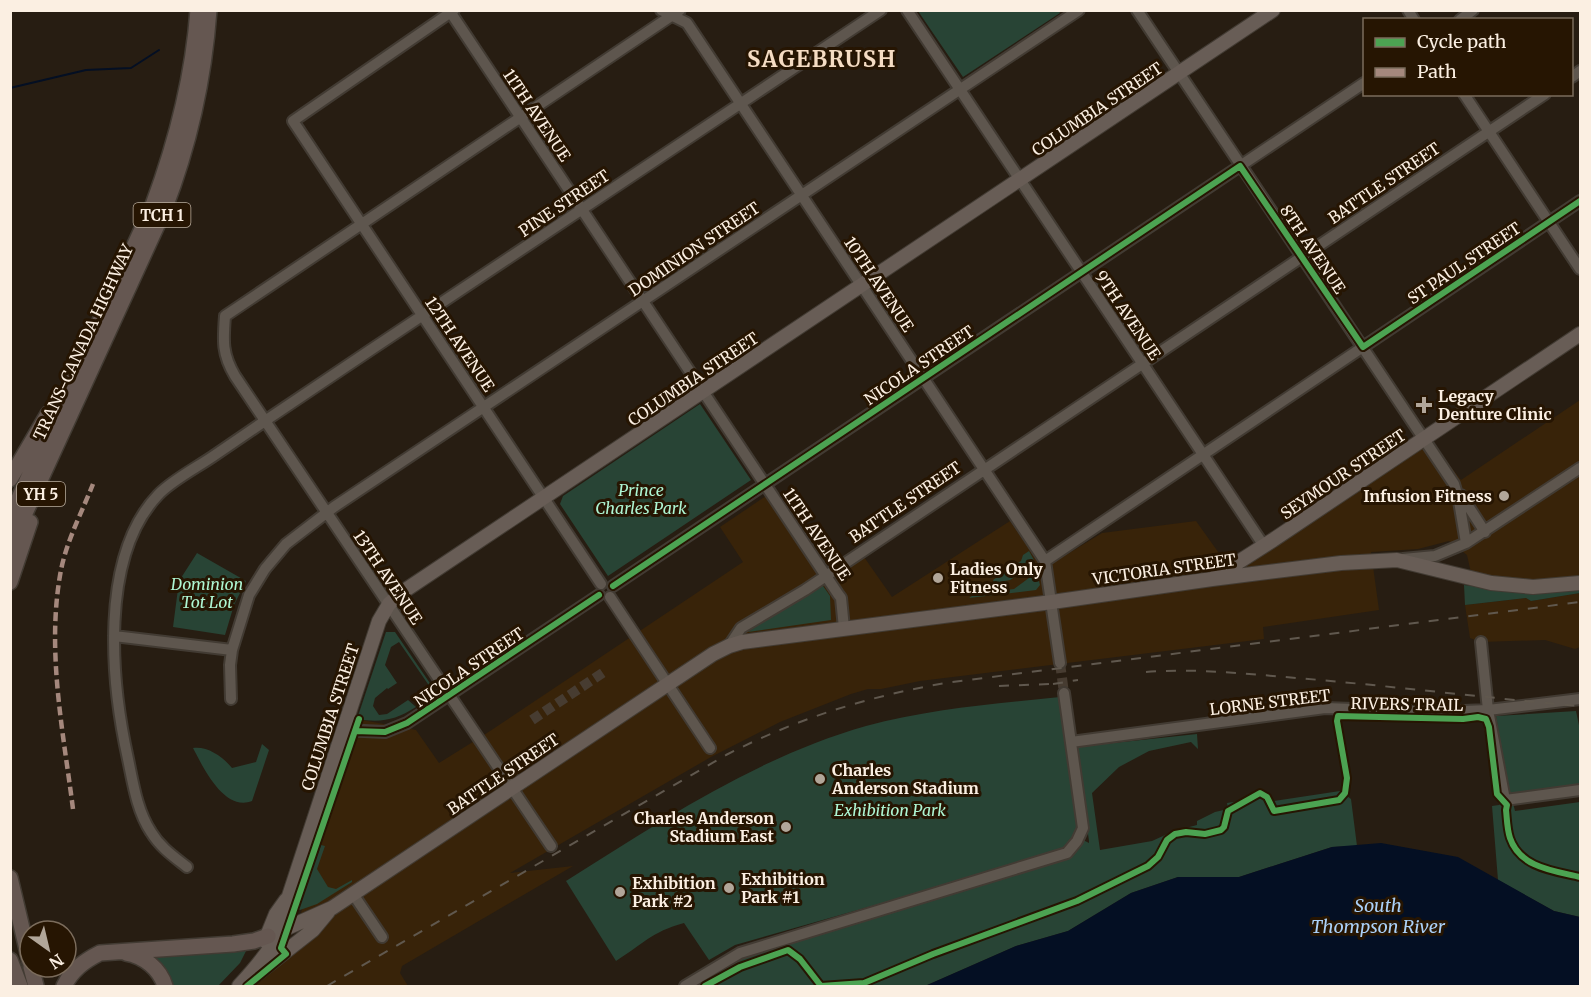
<svg xmlns="http://www.w3.org/2000/svg" width="1591" height="997" font-family="Merriweather,serif">
<style>
.built{fill:#382309}
.green{fill:#284435}
.water{fill:#040f23}
.lines{fill:none;stroke-linecap:round;stroke-linejoin:round}
.stream{stroke:#040f23;stroke-width:2}
.minor-tunnel{stroke:#473c31;stroke-width:10;stroke-dasharray:10 5;stroke-linecap:butt}
.minor-casing{stroke:#423b33;stroke-width:14}
.major-casing{stroke:#423b33;stroke-width:16}
.highway-casing{stroke:#423b33;stroke-width:18}
.minor{stroke:#5e564e;stroke-width:10}
.major{stroke:#685d56;stroke-width:14}
.highway{stroke:#655751;stroke-width:15}
.rail{stroke:#60584e;stroke-width:2;stroke-dasharray:10 10;stroke-linecap:butt}
.quiet{stroke:#a5887d;stroke-width:4.5;stroke-dasharray:9 4.5;stroke-linecap:butt}
.cycleway-casing{stroke:#261502;stroke-width:10}
.cycleway{stroke:#4ca352;stroke-width:6}
.poi-dot{fill:#b1a699;stroke:#261502;stroke-width:2}
.labels{text-anchor:middle;dominant-baseline:central;stroke-width:6;stroke-linejoin:round;paint-order:stroke}
.shield{fill:#261502;stroke:#bbae9f;stroke-width:1.5}
.shield-label{font-size:15px;font-weight:bold;fill:#fbefe2}
.street-label{font-size:16px;fill:#fbefe2;stroke:#261502}
.poi-label{font-size:16px;font-weight:bold;fill:#fbefe2;stroke:#261502;text-anchor:start}
.park-label{font-size:16px;font-style:italic;fill:#aef6d3;stroke:#261502}
.water-label{font-size:18px;font-style:italic;fill:#aad0f8;stroke:#261502}
.district-label{font-size:22px;font-weight:bold;letter-spacing:1.5px;fill:#f5dcc3;stroke:#261502}
</style>
<rect width="100%" height="100%" fill="#271d12"/>
<path class="built" d="M1580,400V576L1524,581L1471,573L1467,555L1449,541L1418,549L1371,552L1379,610L1263,627L1264,639L920,681L881,689H868L851,694L780,722L711,757L510,873L573,866L402,966L400,973L408,986H249L294,948L301,913L321,842L354,740L357,719L416,730L439,763L484,735L743,562L720,527L769,494L821,571L857,547L892,597L1010,521L1043,569L1102,533L1196,521L1226,563L1425,433L1461,480Z
M1580,593V647L1575,649L1545,640L1481,642L1470,638L1465,605L1526,598L1531,601Z"/>
<path class="green" d="M1059,11L1060,13L963,77L918,11Z
M700,404L751,480L608,576L560,504L563,496Z
M1029,551L1034,560V565L1010,580L994,583L993,580L1021,561L1023,555Z
M197,553L246,581L234,605L225,635L173,627L179,581Z
M1033,575L1038,577L1040,585L1036,590L969,598L976,593L975,589L981,584L987,592L1014,589Z
M821,583L830,596L831,620L748,632Z
M1464,585L1509,590L1580,587V593L1531,601L1526,598L1465,605Z
M386,632H395L438,695L430,697L424,692L430,687L399,642L391,647L385,665L397,683L388,689L387,688L375,698L373,706L379,715L387,714L408,700L416,707C395,720 382,723 357,719Z
M1060,697L1080,828L1065,851L735,945L709,960L684,923C651,932 643,944 616,961L566,881C661,821 757,757 866,726C929,709 995,704 1060,697Z
M1576,711L1580,730V787L1509,794L1496,716Z
M1197,734L1198,749L1191,742L1149,751L1119,767L1092,793L1100,850L1152,841L1174,831L1197,825V821L1215,812L1228,809L1227,803L1246,800L1258,789L1268,792L1271,800L1274,801L1340,791L1351,799L1357,846L1332,847L1239,877H1178L1131,893L1068,931L1016,946L925,986H689L741,956L1069,855L1081,839L1089,843V841L1076,747Z
M262,744L269,750L252,801C224,812 203,767 193,748C208,746 223,757 232,768L256,762Z
M1580,802V917L1554,911L1498,880L1492,806L1513,803L1515,811Z
M321,845L325,846L317,869L328,887L336,889L352,880V882L317,904L300,910L298,909Z
M246,951L240,963L218,986H173L168,976L156,960L159,954Z"/>
<path class="water" d="M1381,843L1458,857L1554,911L1580,917V986H925L1016,946L1068,931L1131,893L1178,877H1239L1332,847Z"/>
<g class="lines">
<path class="stream" d="M10,88L86,70L131,68L159,50"/>
<path class="minor-tunnel" d="M1060,663L1064,693
M532,720L604,672"/>
<defs>
<path id="minor" d="M449,10L838,594L841,598L844,628
M454,10L293,121L601,584
M661,10L687,23L1045,561L1060,663
M907,10L1264,546
M1137,10L1454,484L1459,501L1466,543
M1408,10L1414,20
M1460,20L1473,10
M1572,77L1580,71
M1464,94L1580,269
M1461,495L1485,532
M1403,559L1435,556L1466,543L1580,468
M1045,561L1580,201
M613,586L1364,83
M610,597L710,748
M114,636L232,650
M1481,642L1488,710L1505,800L1580,790
M729,646L741,628L805,590L1545,94
M231,699L230,665L232,650L249,595L265,569L286,544L334,507L1079,10
M343,730L385,732L407,723L599,595
M1071,742L1325,708L1439,712L1488,710L1580,699
M551,846L235,376C222,354 223,341 225,316L680,10
M187,867C173,856 160,847 151,832C137,811 133,783 128,759C111,682 99,557 158,495C172,480 198,467 215,455C266,420 318,385 369,351C540,237 710,124 881,10
M353,894L382,937
M685,986L740,953L1067,853L1077,841L1083,828L1064,693"/>
<path id="major" d="M1215,577L1273,540L1580,334
M278,932L332,908L713,654L729,646L742,642L1052,602L1212,579L1341,563L1397,560L1491,583L1533,587L1580,583
M265,941L276,914L286,900
M257,974L313,930L328,912
M239,986C263,960 286,933 289,896L379,621L389,604L401,593L1273,10"/>
<path id="highway" d="M10,479L48,414
M10,518L153,205C176,143 193,77 198,10
M10,546L164,210C189,146 204,79 209,10
M10,582L30,522
M10,878L30,962
M126,953C144,956 160,969 165,986
M10,960L20,986
M31,967L36,986
M64,986C72,970 84,961 100,953L233,944L254,941L268,936"/>
</defs>
<use href="#minor" class="minor-casing"/>
<use href="#major" class="major-casing"/>
<use href="#highway" class="highway-casing"/>
<use href="#minor" class="minor"/>
<use href="#major" class="major"/>
<use href="#highway" class="highway"/>
<path class="rail" d="M1146,672C1197,668 1247,674 1297,678C1392,686 1486,698 1580,706
M1053,684L1078,680
M999,686L1051,684
M327,986L726,755C798,718 872,695 952,682L1580,602"/>
<path class="quiet" d="M73,809C63,730 46,649 61,570C67,540 82,512 93,484"/>
<defs>
<path id="cycleway" d="M613,586L1240,166L1363,347L1580,201
M355,731L385,732L407,723L599,595
M247,986L286,954L281,948L359,719
M705,986L740,967L788,950L800,959L821,986L864,983L933,954L1077,901L1148,866L1158,857L1167,840L1175,834L1186,832L1205,834L1221,830L1224,827L1228,811L1260,793L1267,797L1274,811L1339,800L1345,793L1347,778L1337,721L1338,716L1463,719L1478,717L1486,719L1489,727L1497,794L1507,805L1506,810C1507,819 1507,829 1510,838C1520,868 1555,871 1580,877"/>
</defs>
<use href="#cycleway" class="cycleway-casing"/>
<use href="#cycleway" class="cycleway"/>
</g>
<g class="poi-dot">
<path d="M1421 396h6v6h6v6h-6v6h-6v-6h-6v-6h6z"/>
<circle cx="1504" cy="496" r="6"/>
<circle cx="938" cy="578" r="6"/>
<circle cx="820" cy="779" r="6"/>
<circle cx="786" cy="827" r="6"/>
<circle cx="729" cy="888" r="6"/>
<circle cx="620" cy="892" r="6"/>
</g>
<g class="labels">
<g class="shield">
<rect x="133.5" y="203" width="57" height="24" rx="4.5"/>
<rect x="17" y="482" width="48" height="24" rx="4.5"/>
</g>
<g class="shield-label">
<text x="162" y="215">TCH 1</text>
<text x="41" y="494">YH 5</text>
</g>
<g class="street-label">
<text transform="translate(1097 109) rotate(-34)">COLUMBIA STREET</text>
<text transform="translate(537 115) rotate(56)">11TH AVENUE</text>
<text transform="translate(1384 183) rotate(-34)">BATTLE STREET</text>
<text transform="translate(564 203) rotate(-34)">PINE STREET</text>
<text transform="translate(694 249) rotate(-34)">DOMINION STREET</text>
<text transform="translate(1313 249) rotate(56)">8TH AVENUE</text>
<text transform="translate(1464 263) rotate(-34)">ST PAUL STREET</text>
<text transform="translate(879 284) rotate(56)">10TH AVENUE</text>
<text transform="translate(1128 315) rotate(56)">9TH AVENUE</text>
<text transform="translate(83 342) rotate(-65)">TRANS-CANADA HIGHWAY</text>
<text transform="translate(460 344) rotate(56)">12TH AVENUE</text>
<text transform="translate(919 365) rotate(-34)">NICOLA STREET</text>
<text transform="translate(693 379) rotate(-34)">COLUMBIA STREET</text>
<text transform="translate(1343 474) rotate(-34)">SEYMOUR STREET</text>
<text transform="translate(905 502) rotate(-34)">BATTLE STREET</text>
<text transform="translate(817 534) rotate(56)">11TH AVENUE</text>
<text transform="translate(1164 569) rotate(-8)">VICTORIA STREET</text>
<text transform="translate(388 577) rotate(56)">13TH AVENUE</text>
<text transform="translate(469 667) rotate(-34)">NICOLA STREET</text>
<text transform="translate(1270 702) rotate(-7)">LORNE STREET</text>
<text transform="translate(1407 704) rotate(1)">RIVERS TRAIL</text>
<text transform="translate(330 717) rotate(-72)">COLUMBIA STREET</text>
<text transform="translate(503 774) rotate(-34)">BATTLE STREET</text>
</g>
<g class="poi-label">
<text x="1438" y="396">Legacy<tspan x="1438" dy="18">Denture Clinic</tspan></text>
<text x="1492" y="496" text-anchor="end">Infusion Fitness</text>
<text x="950" y="569">Ladies Only<tspan x="950" dy="18">Fitness</tspan></text>
<text x="832" y="770">Charles<tspan x="832" dy="18">Anderson Stadium</tspan></text>
<text x="774" y="818" text-anchor="end">Charles Anderson<tspan x="774" dy="18">Stadium East</tspan></text>
<text x="741" y="879">Exhibition<tspan x="741" dy="18">Park #1</tspan></text>
<text x="632" y="883">Exhibition<tspan x="632" dy="18">Park #2</tspan></text>
</g>
<g class="park-label">
<text x="641" y="490">Prince<tspan x="641" dy="18">Charles Park</tspan></text>
<text x="207" y="584">Dominion<tspan x="207" dy="18">Tot Lot</tspan></text>
<text x="890" y="810">Exhibition Park</text>
</g>
<g class="water-label">
<text x="1378" y="905">South<tspan x="1378" dy="21">Thompson River</tspan></text>
</g>
<g class="district-label">
<text x="822" y="59">SAGEBRUSH</text>
</g>
</g>
<rect width="1591" height="997" fill="none" stroke="#fbefe2" stroke-width="24"/>
<rect x="1363" y="18" width="210" height="78" fill="#261502" stroke="#7b6c5c" stroke-width="1.5"/>
<rect x="1375" y="38" width="30" height="9" fill="#4ca352" stroke="#7b6c5c" stroke-width="1.5"/>
<text x="1417" y="48" font-size="18" fill="#fbefe2">Cycle path</text>
<rect x="1375" y="68" width="30" height="9" fill="#a5887d" stroke="#7b6c5c" stroke-width="1.5"/>
<text x="1417" y="78" font-size="18" fill="#fbefe2">Path</text>
<g transform="translate(48 949) rotate(146)"><circle r="28" fill="#261502" stroke="#7b6c5c" stroke-width="1.5"/>
<path d="M0-4.5L10 22L0 15L-10 22Z" fill="#b1a699"/>
<text y="-9" font-size="16" font-weight="bold" text-anchor="middle" fill="#fbefe2">N</text>
</g>
</svg>
